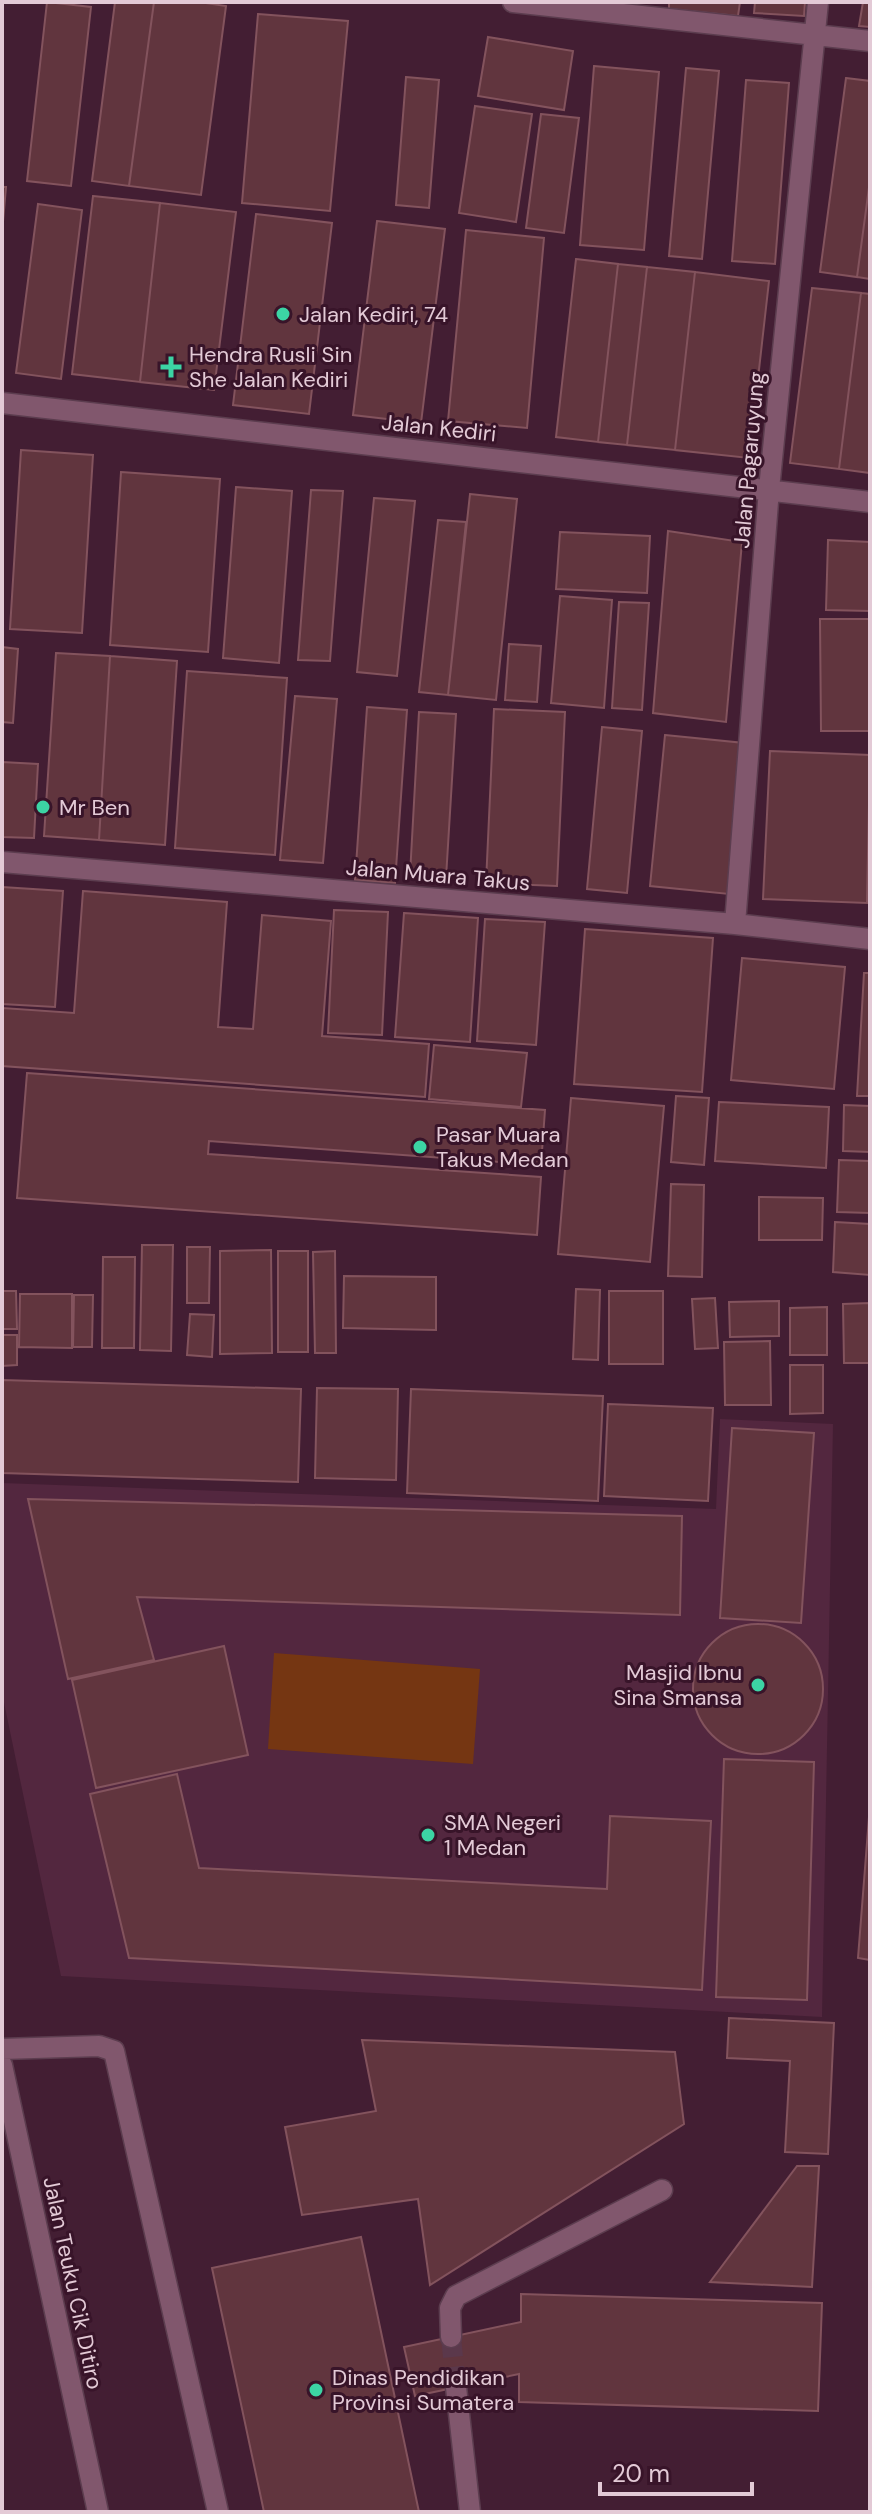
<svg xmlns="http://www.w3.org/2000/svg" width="872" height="2514" font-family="'DM Sans',sans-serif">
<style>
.built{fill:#53273f}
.green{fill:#753612}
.building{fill:#61353e;stroke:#83535d;stroke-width:2}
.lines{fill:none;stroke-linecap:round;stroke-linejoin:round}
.minor-tunnel{stroke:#5b384b;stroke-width:20;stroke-dasharray:20 10;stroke-linecap:butt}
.minor-casing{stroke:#5c3d4f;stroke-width:23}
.minor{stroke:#81576d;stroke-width:20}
.poi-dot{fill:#3cd4a4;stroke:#381429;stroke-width:3}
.labels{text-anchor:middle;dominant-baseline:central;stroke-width:6;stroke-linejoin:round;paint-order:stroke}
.poi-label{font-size:22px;fill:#e3cad6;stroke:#381429;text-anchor:start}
.street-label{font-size:22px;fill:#e3cad6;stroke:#381429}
</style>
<rect width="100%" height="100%" fill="#431e33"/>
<path class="built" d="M720,1419L833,1424L822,2017L61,1976L2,1693V1483L716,1509Z"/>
<path class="green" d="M274,1653L480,1669L473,1764L268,1749Z"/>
<path class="building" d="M47,2L91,7L71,186L27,181Z
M115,2H154L129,186L92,181Z
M154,2H199L226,6L201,195L129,186Z
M669,2H740L738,16L669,9Z
M755,2H805L804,16L754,13Z
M863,2H870V27L859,26Z
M258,14L348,21L330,211L242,203Z
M488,37L573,51L564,110L478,96Z
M594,66L659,72L644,250L580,245Z
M686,68L719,71L702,259L669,256Z
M406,77L439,80L429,208L396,205Z
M846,78L870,81V180L857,277L820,272Z
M746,80L789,83L775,264L732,261Z
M475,106L532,114L516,222L459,213Z
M541,114L579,118L564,233L526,228Z
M870,180V279L857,277Z
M2,187H6L2,233Z
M93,196L160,203L140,382L72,374Z
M160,203L236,212L214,390L140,382Z
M38,204L82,210L61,379L16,373Z
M256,214L332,223L309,414L233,405Z
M377,221L445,229L421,423L353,415Z
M466,230L544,238L527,428L448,421Z
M576,259L618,264L598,442L556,437Z
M618,264L647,267L627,445L598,442Z
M647,267L695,272L675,450L627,445Z
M695,272L769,281L749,458L675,450Z
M812,288L861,293L839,469L790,463Z
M861,293L870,294V473L839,469Z
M21,450L93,455L82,633L10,629Z
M121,472L220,479L208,652L110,645Z
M236,487L292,491L279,663L223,658Z
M311,490L343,491L330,661L298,660Z
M470,494L517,499L496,700L448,695Z
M374,498L415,501L397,676L357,672Z
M438,520L466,522L448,695L419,692Z
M668,531L742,542L726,722L653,713Z
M560,532L650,536L647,593L556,589Z
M828,540L870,542V611L826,610Z
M560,596L612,600L604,708L551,703Z
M619,602L649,603L642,710L612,708Z
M820,619H870V731H821Z
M509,644L541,646L537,702L505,700Z
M2,647L18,649L13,723L2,722Z
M56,653L110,656L99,840L44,836Z
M110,656L177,661L165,845L99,840Z
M187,671L287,678L275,855L175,848Z
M295,696L337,699L323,863L280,860Z
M367,707L407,710L395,883L355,880Z
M494,709L565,712L557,886L486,883Z
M419,712L456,714L446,878L410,875Z
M602,727L642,731L627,893L587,889Z
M665,735L744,743L729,894L650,886Z
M770,751L870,755L867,903L763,899Z
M2,762L38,764L34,838L2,837Z
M2,887L63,891L55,1007L2,1004Z
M83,891L227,902L218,1027L253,1029L262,915L331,921L322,1036L429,1044L425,1097L2,1066L3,1008L74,1013Z
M334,910L388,912L382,1035L328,1033Z
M404,913L478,918L470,1042L395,1037Z
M485,919L545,922L536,1045L477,1041Z
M585,929L713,938L702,1092L574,1084Z
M742,958L845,967L834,1089L731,1080Z
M864,973H870V1096H857Z
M434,1045L527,1053L521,1107L429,1099Z
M27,1073L545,1110L541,1165L209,1141L208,1154L541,1177L537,1235L17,1198Z
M676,1096L709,1098L704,1165L671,1162Z
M571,1098L664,1106L650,1262L558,1254Z
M719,1102L829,1107L826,1168L715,1161Z
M844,1105L870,1106V1152L843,1151Z
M839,1160L870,1161V1213L837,1212Z
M671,1184L704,1185L702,1277L668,1276Z
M759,1197L823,1198L822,1240H759Z
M835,1222L870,1224V1275L833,1272Z
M142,1245H173L171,1351L140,1350Z
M187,1247H210L209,1303H187Z
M271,1250L272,1353L220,1354V1251Z
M278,1251H308V1352H278Z
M335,1251L336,1353H315L313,1252Z
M103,1257H135L134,1348H102Z
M344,1276L436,1277V1330L343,1328Z
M576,1289L600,1290L598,1360L573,1359Z
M2,1291H16L17,1329H2Z
M609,1291H663V1364H609Z
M20,1294H72V1348L19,1347Z
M74,1295H93L92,1347H73Z
M715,1298L718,1348L695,1349L692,1299Z
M779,1301V1336L730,1337L729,1302Z
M870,1303V1363H844L843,1304Z
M827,1307V1355H790V1308Z
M190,1314L214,1315L212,1357L187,1355Z
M2,1335H17V1365L2,1366Z
M770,1341L771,1405H725L724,1342Z
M790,1365H823V1413L790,1414Z
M2,1380L301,1389L298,1482L2,1473Z
M317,1388L398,1389L396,1480L315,1478Z
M411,1389L603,1396L598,1501L407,1493Z
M608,1404L713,1408L708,1501L604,1496Z
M732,1428L814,1433L801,1623L720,1618Z
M28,1499L682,1516L680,1615L137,1597L154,1660L68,1679Z
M693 1689a65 65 0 1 1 130 0a65 65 0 1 1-130 0Z
M224,1646L248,1755L96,1788L72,1680Z
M724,1759L814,1762L807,2000L716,1997Z
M177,1774L199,1868L607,1889L610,1816L711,1821L702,1990L129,1958L90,1794Z
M870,1804V1960L858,1958Z
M729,2018L834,2023L828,2154L785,2152L790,2061L727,2058Z
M362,2040L675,2052L684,2124L430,2285L418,2199L302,2215L285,2127L376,2111Z
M797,2166H819L812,2287L710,2282Z
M361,2237L419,2512H264L212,2268Z
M521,2294L822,2303L818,2411L519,2402V2374L415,2396L404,2347L521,2322Z"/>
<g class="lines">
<path class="minor-tunnel" d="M451,2337L456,2387"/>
<defs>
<path id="minor" d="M513,2L870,41
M2,403L870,502
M2,862L735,924L870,939
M735,924L769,489L818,2
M2,2049L99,2046L114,2051L218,2512
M2,2065L98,2512
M451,2337L450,2308L456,2296L662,2190
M456,2387L470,2512"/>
</defs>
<use href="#minor" class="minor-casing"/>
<use href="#minor" class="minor"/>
</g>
<g class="poi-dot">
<circle cx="283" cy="314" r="8"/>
<path d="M167 355h8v8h8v8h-8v8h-8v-8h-8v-8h8z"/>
<circle cx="43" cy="807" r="8"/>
<circle cx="420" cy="1147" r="8"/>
<circle cx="758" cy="1685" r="8"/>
<circle cx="428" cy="1835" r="8"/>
<circle cx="316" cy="2390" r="8"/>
</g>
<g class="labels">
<g class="poi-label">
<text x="299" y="314">Jalan Kediri, 74</text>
<text x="189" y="354">Hendra Rusli Sin<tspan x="189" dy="25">She Jalan Kediri</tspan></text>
<text x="59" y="807">Mr Ben</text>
<text x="436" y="1134">Pasar Muara<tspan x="436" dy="25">Takus Medan</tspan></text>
<text x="742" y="1672" text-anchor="end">Masjid Ibnu<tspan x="742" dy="25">Sina Smansa</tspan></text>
<text x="444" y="1822">SMA Negeri<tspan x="444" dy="25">1 Medan</tspan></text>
<text x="332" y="2377">Dinas Pendidikan<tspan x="332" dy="25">Provinsi Sumatera</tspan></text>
</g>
<g class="street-label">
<text transform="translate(439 428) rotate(6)">Jalan Kediri</text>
<text transform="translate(749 460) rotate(-85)">Jalan Pagaruyung</text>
<text transform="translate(438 875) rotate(5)">Jalan Muara Takus</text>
<text transform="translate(73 2283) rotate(78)">Jalan Teuku Cik Ditiro</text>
</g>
</g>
<rect width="872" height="2514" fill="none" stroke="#e3cad6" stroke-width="8"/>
<path d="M600 2482v12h152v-12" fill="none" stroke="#e3cad6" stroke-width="4"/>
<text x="612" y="2482" font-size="24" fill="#e3cad6" stroke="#381429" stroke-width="6" paint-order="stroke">20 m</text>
</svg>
